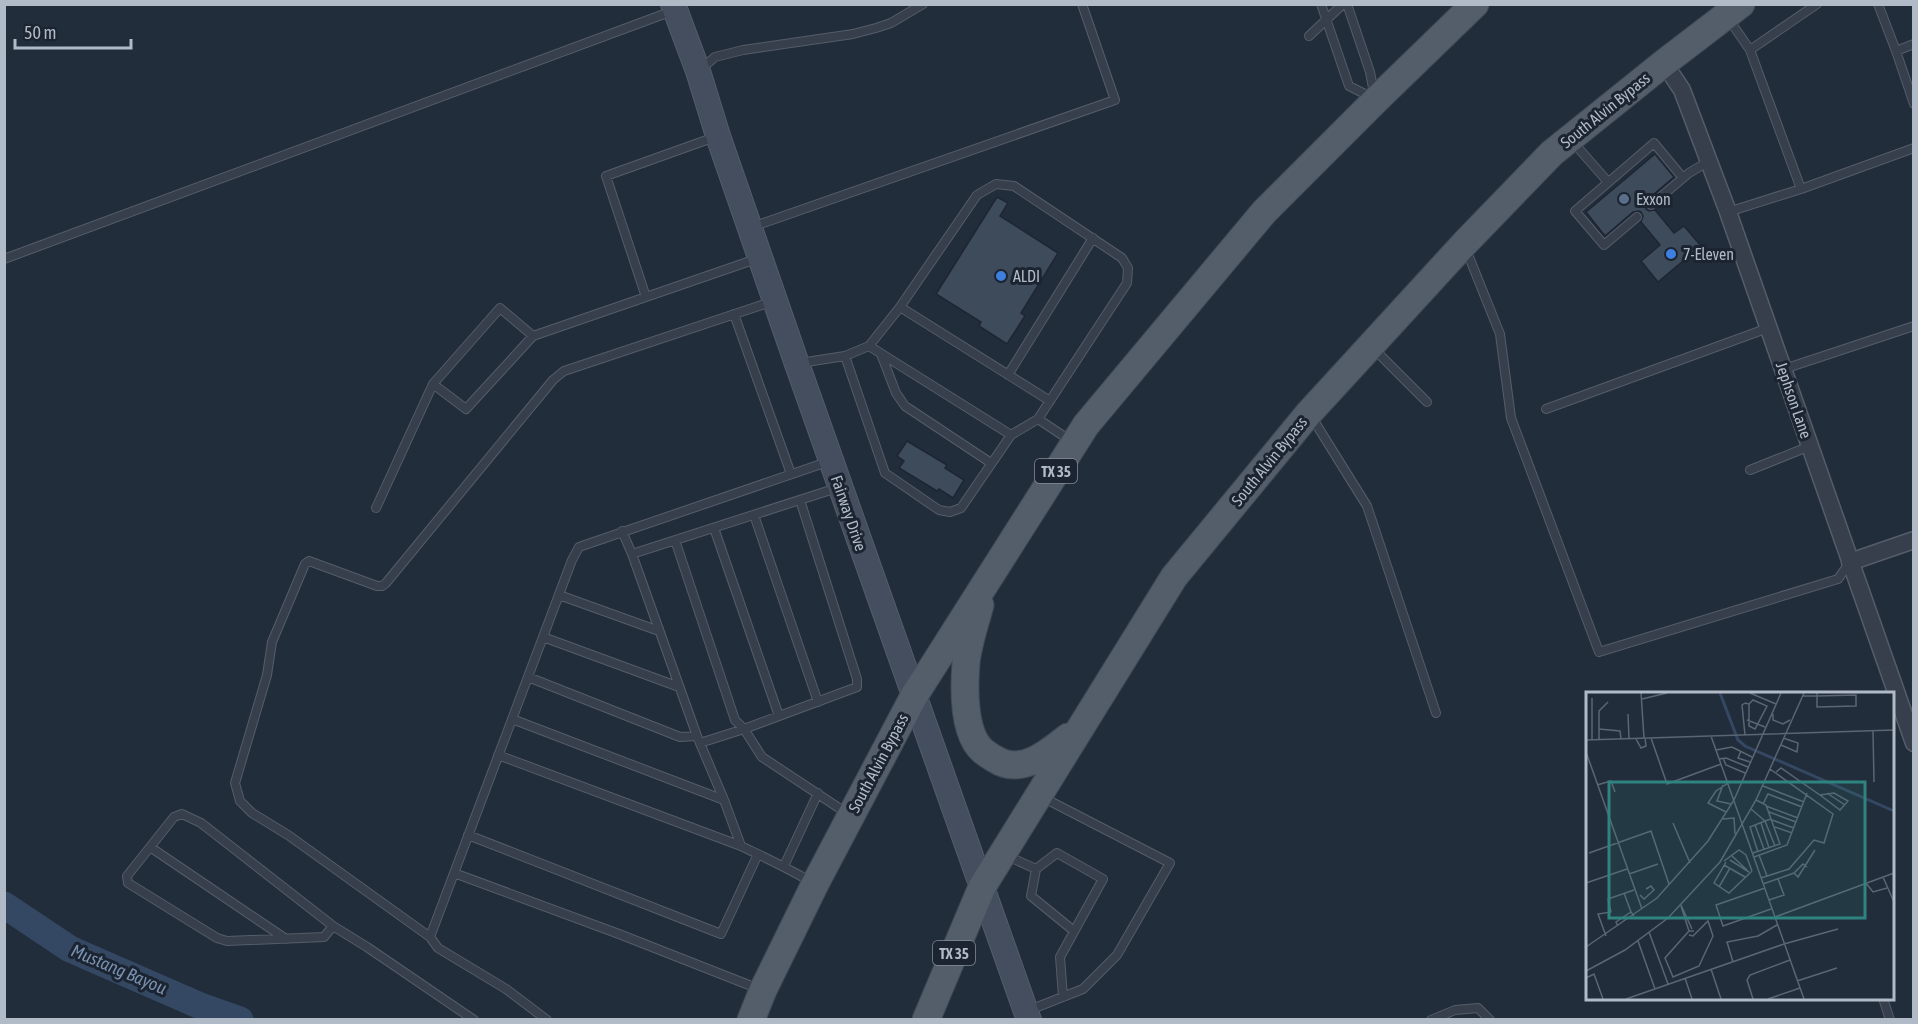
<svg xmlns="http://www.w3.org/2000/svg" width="1918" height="1024" font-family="'Asap Condensed',sans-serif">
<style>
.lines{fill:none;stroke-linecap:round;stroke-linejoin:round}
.river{stroke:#354863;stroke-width:27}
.building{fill:#3e4b5b;stroke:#1d2632;stroke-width:1.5}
.lane-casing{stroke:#545d69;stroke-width:10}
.street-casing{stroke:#545d69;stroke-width:19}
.secondary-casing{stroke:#545d69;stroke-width:26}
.primary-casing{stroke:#3f4854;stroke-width:29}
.lane{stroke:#363f4b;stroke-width:8}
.street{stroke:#363f4b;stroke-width:16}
.secondary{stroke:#444e5e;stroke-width:24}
.primary{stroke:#545e6b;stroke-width:27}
.service-dot{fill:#5c6f8a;stroke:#1b2430;stroke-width:2}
.shop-dot{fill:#3f7fe0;stroke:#1b2430;stroke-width:2}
.labels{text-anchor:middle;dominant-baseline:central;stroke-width:6;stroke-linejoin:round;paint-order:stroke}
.shield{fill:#1b2430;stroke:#848d9a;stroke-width:1.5}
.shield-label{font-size:15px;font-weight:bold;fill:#b1bac7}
.street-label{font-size:16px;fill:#b1bac7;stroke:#1b2430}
.poi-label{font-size:16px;fill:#b1bac7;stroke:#1b2430;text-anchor:start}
.water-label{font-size:18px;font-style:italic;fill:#7890b0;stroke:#1b2430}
.inset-river{fill:none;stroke:#354863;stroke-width:3}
.inset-road{fill:none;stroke:#5b6573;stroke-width:1.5}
.view{fill:#2f8480;fill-opacity:0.15;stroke:#2f8480;stroke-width:3}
.inset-edge{fill:none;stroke:#b1bac7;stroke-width:3}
</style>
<rect width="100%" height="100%" fill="#222d3b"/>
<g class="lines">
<path class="river" d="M4,905L70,949L203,1007L240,1020"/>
</g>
<path class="building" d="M1655,154L1674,177L1647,200L1645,203L1646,209L1649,211L1655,210L1674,233L1684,226L1701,246L1658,282L1641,261L1660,245L1641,222L1643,216L1641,212L1639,211L1633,212L1605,236L1586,212Z
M997,197L1008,203L1000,216L1058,253L1021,313L1025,316L1007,344L979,326L981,322L936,294Z
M907,441L947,465L945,468L964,480L953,498L939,489L937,491L899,468L904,461L897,456Z"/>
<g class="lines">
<defs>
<path id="lane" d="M1321,4L1349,86L1373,98
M1347,4L1370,72L1374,93
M1878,4L1896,51
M1728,18L1750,50L1817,4
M1309,36L1343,4
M1914,44L1896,51L1914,104
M1750,50L1801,189
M700,70L715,57L743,50L853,34L876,28L891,23L923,4
M1573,142L1608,182
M1651,205L1689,173L1709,161
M1728,212L1801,189L1914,148
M1637,217L1604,245L1575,211L1654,143L1683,178
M752,227L1115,100L1082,4
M1465,247L1500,334L1511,418L1599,652L1838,579L1850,562
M4,259L675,10
M646,297L606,176L715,137
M900,307L1050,401
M734,314L791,474
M869,346L1011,435
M1374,349L1427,402
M881,354L896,393L905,406L991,463
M845,356L869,346L900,307L977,195L996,184L1014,186L1122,258L1128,268L1127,283L1038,419
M800,363L845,356L885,473L939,510L950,512L961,508L1011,435L1038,419L1071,441
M1784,369L1914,326
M1008,375L1093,238
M433,384L466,409L533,336L759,258
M1546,409L1768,328
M1311,416L1367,506L1436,713
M1750,470L1810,446
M376,508L433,384L500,308L533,336
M754,515L818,702
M714,528L779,716
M622,531L632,554
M675,540L735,720L744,729L857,687V679L800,500
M559,595L659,631
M543,637L679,687
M528,677L680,737L697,736
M512,719L724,800
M700,743L744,729L762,757L848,814
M498,755L741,846
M468,835L721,934L758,854
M150,847L286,939
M1005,855L1036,869L1057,853L1103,879L1060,957L1063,997
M784,866L818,793
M1036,869L1031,896L1074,931
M454,873L619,934L759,989
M813,883C790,869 766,858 741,846L724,800L697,736L632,554L840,487
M333,926L324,937L227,941L217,938L128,883L127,876L174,817L182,814L201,823L333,926L367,947L474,1020
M430,937L572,560L579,547L830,461
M1883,998L1890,1020
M1027,1011L1083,989L1117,955L1170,863L1042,797
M547,1020L506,989L438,948L430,937L288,835L252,813L240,801L235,783L267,675L272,642L305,564L309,561L377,586H382L386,583L553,380L564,371L774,301
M1431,1020L1455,1010L1478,1008L1490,1020"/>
<path id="street" d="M1664,63L1682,90L1728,212L1914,743
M1850,562L1914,540"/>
<path id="secondary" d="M673,4L698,71L718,136L797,364L1029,1020"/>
<path id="primary" d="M980,605C975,624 968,644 966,663C964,688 963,734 983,751C987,754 991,757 995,759C1021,776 1048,753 1068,737
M751,1020L763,990L815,884L914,696L1086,425L1264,212L1376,100L1475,4
M926,1020L982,887L1174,577L1309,413L1464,244L1552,153L1664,63L1741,4"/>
</defs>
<use href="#lane" class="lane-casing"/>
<use href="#street" class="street-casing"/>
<use href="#secondary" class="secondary-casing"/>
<use href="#primary" class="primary-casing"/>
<use href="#lane" class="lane"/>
<use href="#street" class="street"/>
<use href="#secondary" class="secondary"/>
<use href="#primary" class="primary"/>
</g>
<circle class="service-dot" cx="1624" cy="199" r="6"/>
<g class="shop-dot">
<circle cx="1671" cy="254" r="6"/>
<circle cx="1001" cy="276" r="6"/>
</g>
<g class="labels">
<g class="shield">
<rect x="1035" y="459" width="42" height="24" rx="4.5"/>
<rect x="933" y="941" width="42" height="24" rx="4.5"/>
</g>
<g class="shield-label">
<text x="1056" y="471">TX 35</text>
<text x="954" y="953">TX 35</text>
</g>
<g class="street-label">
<text transform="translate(1605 110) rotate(-39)">South Alvin Bypass</text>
<text transform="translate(1794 400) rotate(71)">Jephson Lane</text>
<text transform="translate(1269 461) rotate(-51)">South Alvin Bypass</text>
<text transform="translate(849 513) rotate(71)">Fairway Drive</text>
<text transform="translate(878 763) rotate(-62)">South Alvin Bypass</text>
</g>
<g class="poi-label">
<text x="1636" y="199">Exxon</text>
<text x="1683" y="254">7-Eleven</text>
<text x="1013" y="276">ALDI</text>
</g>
<g class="water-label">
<text transform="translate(119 969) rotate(23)">Mustang Bayou</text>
</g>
</g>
<g transform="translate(1586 692)">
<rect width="308" height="308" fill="#222d3b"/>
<path class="inset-river" d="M134,1L152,48L159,54L308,119"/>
<path class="inset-road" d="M55,1L58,46M164,1L190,12M217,4H231L270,3V14L231,15V1M56,7L81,1M159,11L163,12V34L169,37L181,14L167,8L163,12M42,22L43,47M187,22V28L197,32L204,28M161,28L179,35M13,37L34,39L35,47M287,39L288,90M159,43L156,13L159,11M125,44L218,307M65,46L81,92L135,72M13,47V19L22,10M50,47L55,56L60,54L59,46M0,48L308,38M6,48V6M195,53L211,60L212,51L197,46M130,58L146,55L166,65M155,59L152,66L164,70M0,60L56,217M137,66L140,73L159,81M133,67L140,66L162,75M190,80L195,76L234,103L248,101L262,109L254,118L234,103M11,93L25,89L29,100M137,93L131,109L145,112M177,94L218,110M241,101L259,113M177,112L182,102L216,115M180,114L212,126M165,117L179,129L185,127M140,120L122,111L130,99L142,91M183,120L210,130M137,127L148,126L149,142M186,128L208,136M87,131L104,171M175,131L183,156M169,133L178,157M189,135L206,141M172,160L164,135L179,129L189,154M3,161L65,139L83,192M167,161L194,152L180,113L170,108M173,163L181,184M146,164L161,178M168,165L201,153L221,101M144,168L163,180M138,169L153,158L160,163L166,179M140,170L128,191L143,201L166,179M138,173L159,185M208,181L212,185L229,158M43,182L72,172M297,185L308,210M175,186L203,177L228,148L238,151L247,122L184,77M0,191L41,177M280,191L287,200L301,196M177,192L208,181L217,172L221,175M133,195L144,176M179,196L130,213L137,234L185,217M38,201L45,220M54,203L58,207L68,198L65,194L60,197M183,208L198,203L192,187M95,213L106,237M95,214L103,239M189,225L308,181M32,234L30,230L45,220L48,224M63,240L82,292M103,243L107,244L122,229L127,244L113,274L87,285L79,266L103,239H108M20,244L12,222L25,220L22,207L48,198M52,249L69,297M0,255L71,206L122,149L148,108L195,1M147,270L141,250L172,244L191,233M125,277L135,307M0,279L39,258L82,226L134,170L170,108L218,1M0,286L8,282L17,307M99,286L106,307M211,289L251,276M40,307L198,252L252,237M167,307L161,288L164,283L204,268M182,307L214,296"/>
<path class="view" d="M23,90H279V226H23Z"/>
<rect width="308" height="308" class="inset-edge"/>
</g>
<rect width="1918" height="1024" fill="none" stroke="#b1bac7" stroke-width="12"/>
<path d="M15 39v9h116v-9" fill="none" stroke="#b1bac7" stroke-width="3"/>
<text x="24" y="39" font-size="18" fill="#b1bac7" stroke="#1b2430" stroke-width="4.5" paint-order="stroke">50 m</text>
</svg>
